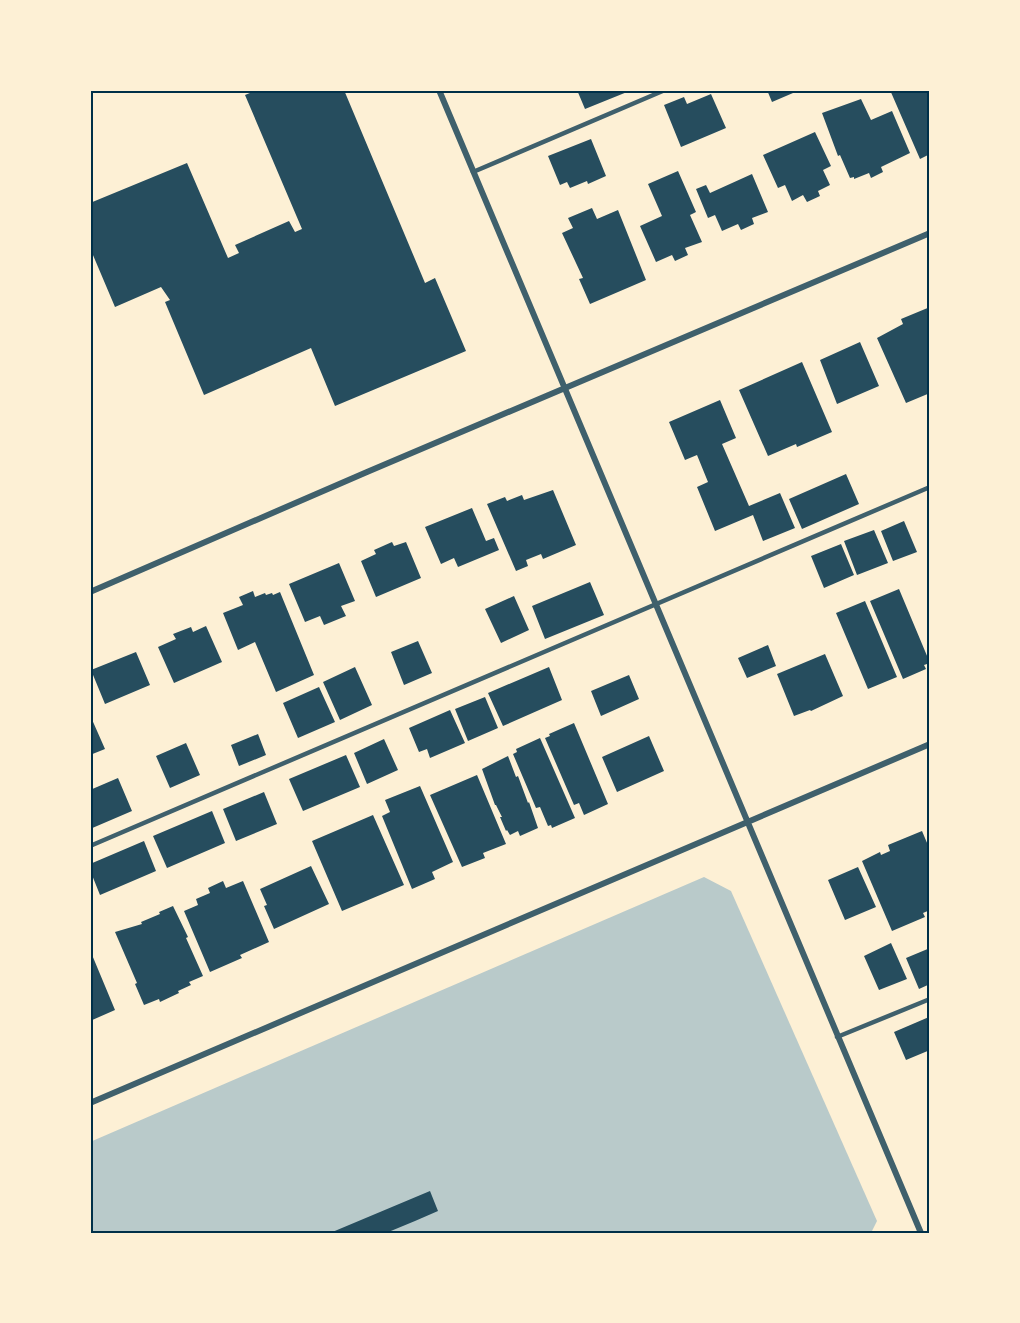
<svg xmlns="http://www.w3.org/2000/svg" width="1020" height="1323" font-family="'Asap Condensed',sans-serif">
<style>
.green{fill:#b9caca}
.building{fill:#264d5e}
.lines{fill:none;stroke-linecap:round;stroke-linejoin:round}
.service{stroke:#3f606c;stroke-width:4.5}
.minor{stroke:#3f606c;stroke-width:6}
.neatline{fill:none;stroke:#003049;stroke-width:2}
</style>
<rect width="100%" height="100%" fill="#fdf0d5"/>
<path class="green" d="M704,877L731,891L877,1221L871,1233H90V1142Z"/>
<path class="building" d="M257,90H344L425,283L435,278L466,351L335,406L311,348L204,395L165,302L170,300L161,287L115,307L90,248V203L187,163L228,258L239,253L235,245L289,221L295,232L302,229L245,95Z
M577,90H632L585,109Z
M767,90H800L772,102Z
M890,90H930V154L920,159Z
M711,94L726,128L681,147L664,105L684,97L687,104Z
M861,99L871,120L892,111L910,153L881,167L883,172L871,178L869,173L854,179V177L850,178L840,155L838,156L822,113Z
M815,132L831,166L823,170L830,185L818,191L820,196L807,202L803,195L792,201L785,185L778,188L763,155Z
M591,139L606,176L588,184L587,181L570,188L567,182L560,185L548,156Z
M678,171L696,212L690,215L702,242L685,248L688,255L675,261L672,255L656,262L640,226L662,216L648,184Z
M752,174L768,212L752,218L754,224L741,230L738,224L722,231L715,215L708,218L696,189L706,185L710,193Z
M592,208L597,219L618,210L646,280L590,304L579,279L583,278L562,233L573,228L568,218Z
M930,307V393L906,403L877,338L903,324L901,319Z
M860,342L879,386L837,404L820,360Z
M802,362L832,432L797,447L796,444L768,456L739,390Z
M720,400L736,438L722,444L749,506L780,493L795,528L763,541L753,515L715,531L697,487L708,482L697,455L685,460L669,422Z
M846,474L859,504L802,529L789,499Z
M553,490L576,545L543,559L541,554L526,560L528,566L516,571L487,504L505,497L507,501L522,495L524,500Z
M472,508L486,541L494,538L499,550L458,567L454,558L441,564L425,527Z
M904,521L917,552L893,561L881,531Z
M874,530L888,563L857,575L844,541Z
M392,542L394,546L406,542L421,578L376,597L361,561L376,554L374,550Z
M841,544L854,575L824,588L811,556Z
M339,563L355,601L341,606L346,616L324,625L320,616L305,622L289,584Z
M590,582L604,615L545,639L532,606Z
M899,589L930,663L924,665L926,669L903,679L870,601Z
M253,591L255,597L265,593L266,595L272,593L273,595L280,592L314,675L276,692L255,642L238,650L223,613L243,605L239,597Z
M514,596L529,630L501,643L485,609Z
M865,601L897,677L868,689L836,613Z
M206,626L222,662L174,683L158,647L176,639L173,634L191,627L193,632Z
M418,641L432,673L404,685L391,652Z
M768,645L776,666L747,678L738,658Z
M136,652L150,685L105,704L91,670Z
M825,654L843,696L811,711L810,710L794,716L777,674Z
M355,667L372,705L340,720L323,682Z
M549,667L562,700L503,726L488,693Z
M629,675L639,699L601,716L591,691Z
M319,687L335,722L298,738L283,703Z
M485,697L498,728L468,741L455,709Z
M450,710L465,743L430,758L427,749L419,752L409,728Z
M90,715L105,749L90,755Z
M574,723L608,804L584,815L579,803L574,805L545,738L550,736L549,734Z
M258,734L266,755L239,766L231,745Z
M649,736L664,771L617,792L602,757Z
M540,738L575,818L552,828L551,825L548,826L540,807L536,808L513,754L517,752L516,749Z
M384,739L398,770L367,784L354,753Z
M186,743L200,775L170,788L156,756Z
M346,755L360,787L303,811L289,779Z
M508,756L516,777L518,776L528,803L529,802L538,828L520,836L518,831L510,835L507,830L506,831L500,817H502L496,805H495L482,769Z
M477,775L506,844L483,853L485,858L462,867L430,795Z
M118,778L132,811L90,829V790Z
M420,786L453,862L432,872L435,879L412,889L382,816L390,812L385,800Z
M264,792L277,824L236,841L223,809Z
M212,811L225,843L167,868L153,836Z
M373,815L404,885L342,911L312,841Z
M922,831L930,850V910L923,913L925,917L892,931L862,861L880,852L881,855L890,851L888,845Z
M144,841L156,871L100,895L90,870V864Z
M311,866L329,904L274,929L264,906L267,905L260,889Z
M858,867L876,907L845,920L828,880Z
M223,881L226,888L243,881L269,942L240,955L242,958L210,972L184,911L198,905L196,899L210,893L208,888Z
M173,906L188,937L186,938L203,976L189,982L191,985L178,991L179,993L160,1002L159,999L144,1005L135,984L137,983L115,932L142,924L141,922L160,914L159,912Z
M891,943L907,979L879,990L864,956Z
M930,948V984L919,989L906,958Z
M90,950L115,1010L90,1021Z
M929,1017L930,1050L906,1060L894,1032Z
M430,1191L438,1211L415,1221L386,1233H330Z"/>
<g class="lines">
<path class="service" d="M473,172L665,90
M90,846L930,487
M837,1037L930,999"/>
<path class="minor" d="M439,90L921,1233
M90,592L367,472L930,233
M90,1103L930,744"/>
</g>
<rect width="1020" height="1323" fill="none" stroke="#fdf0d5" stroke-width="183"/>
<rect x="92" y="92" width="836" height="1140" class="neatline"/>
</svg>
